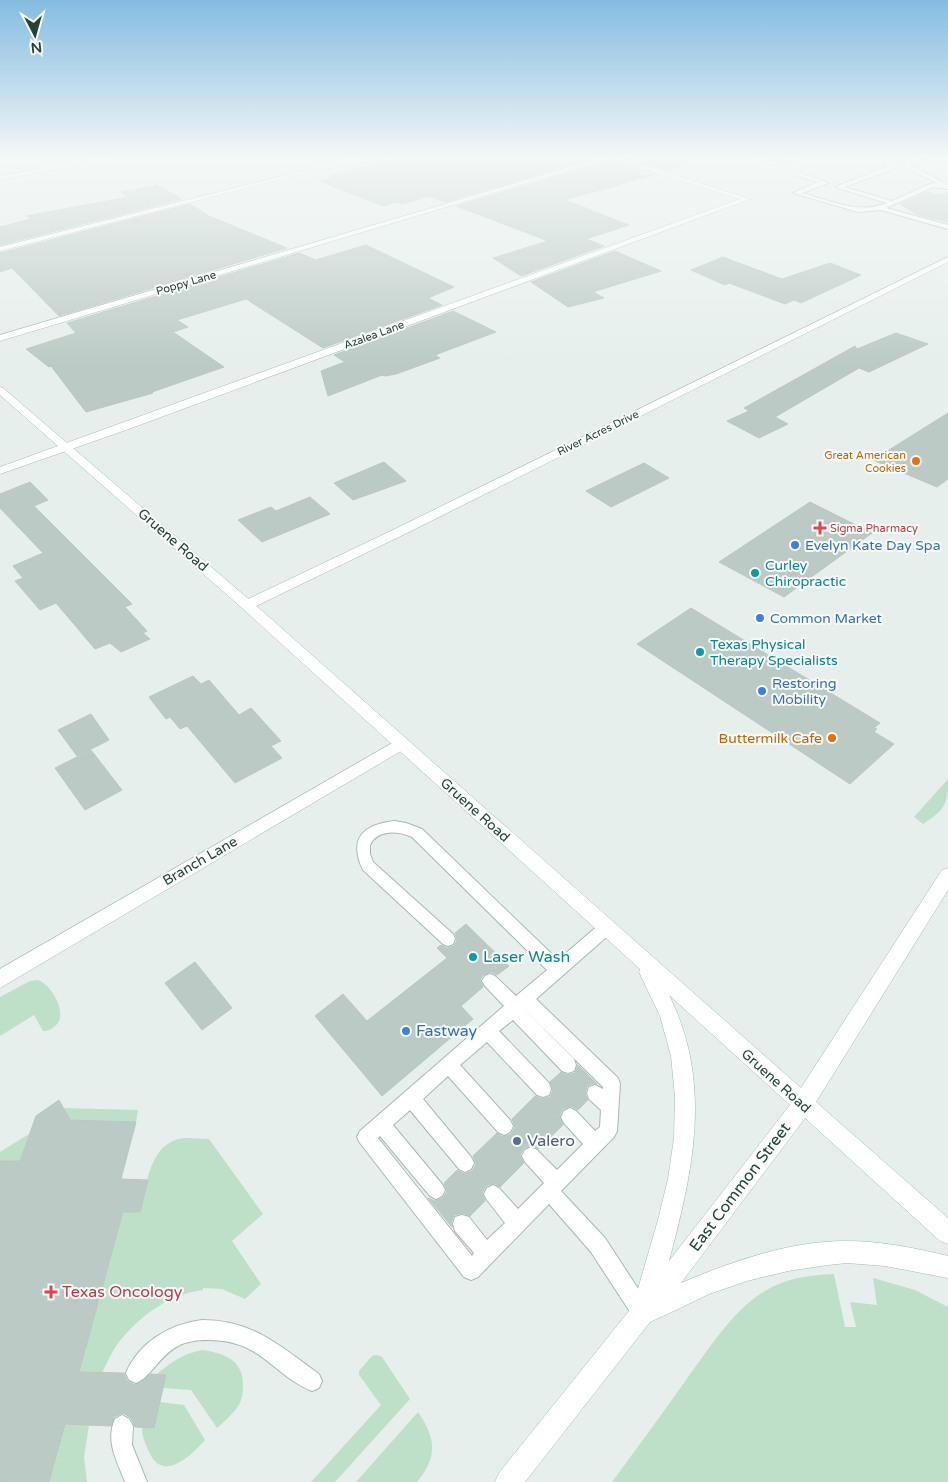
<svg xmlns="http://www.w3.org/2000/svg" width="948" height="1482" font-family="'Varela Round',sans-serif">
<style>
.green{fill:#bfe0c8}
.building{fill:#bbcac4;stroke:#b8c9c2}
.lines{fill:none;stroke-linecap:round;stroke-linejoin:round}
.lane-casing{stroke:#a8b8b2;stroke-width:2}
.street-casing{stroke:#a8b8b2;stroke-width:1}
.secondary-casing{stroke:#a4bbb3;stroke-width:1}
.lane{fill:#fff;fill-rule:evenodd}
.street{fill:#fff;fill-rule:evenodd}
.secondary{fill:#fff;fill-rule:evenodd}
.food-dot{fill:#e8710a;stroke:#f7fbf9;stroke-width:2}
.health-dot{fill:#e0444e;stroke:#f7fbf9;stroke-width:2}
.shop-dot{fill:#3f7fe0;stroke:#f7fbf9;stroke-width:2}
.culture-dot{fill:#0f9aa8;stroke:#f7fbf9;stroke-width:2}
.service-dot{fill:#5c6f8a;stroke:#f7fbf9;stroke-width:2}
.labels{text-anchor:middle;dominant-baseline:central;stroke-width:4;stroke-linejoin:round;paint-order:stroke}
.far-street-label{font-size:11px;fill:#24423a;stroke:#f7fbf9}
.far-food-label{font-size:11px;fill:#c56008;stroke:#f7fbf9;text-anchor:end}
.far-health-label{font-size:11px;fill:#be3a42;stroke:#f7fbf9;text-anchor:start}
.street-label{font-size:14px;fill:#24423a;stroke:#f7fbf9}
.shop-label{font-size:14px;fill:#366cbe;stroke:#f7fbf9;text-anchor:start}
.culture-label{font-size:14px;fill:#0d838f;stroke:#f7fbf9;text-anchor:start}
.food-label{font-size:14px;fill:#c56008;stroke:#f7fbf9;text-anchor:end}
.near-culture-label{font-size:16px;fill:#0d838f;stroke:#f7fbf9;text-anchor:start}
.near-shop-label{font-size:16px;fill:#366cbe;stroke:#f7fbf9;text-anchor:start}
.near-service-label{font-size:16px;fill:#4e5e75;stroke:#f7fbf9;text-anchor:start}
.near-street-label{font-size:16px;fill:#24423a;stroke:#f7fbf9}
.near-health-label{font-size:16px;fill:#be3a42;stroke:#f7fbf9;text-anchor:start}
</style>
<rect width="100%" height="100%" fill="#e6efeb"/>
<path class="green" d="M948,779C948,804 945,810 923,824L914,817Z
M38,980C52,985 70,1016 54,1027C50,1030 48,1031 43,1031L34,1015L0,1036V997L30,981Z
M64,1108L138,1110L136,1122L69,1120Z
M29,1134L20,1161H0V1152Z
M184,1138L209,1139L263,1214L232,1241L261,1284L245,1299L222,1289L203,1288V1290C169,1294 140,1316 119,1342C112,1351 107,1363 102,1373L79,1372L123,1212H140C147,1184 149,1142 184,1138Z
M834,1274L845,1327H856L850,1302L877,1305L873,1278L915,1290L948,1307V1482H612C637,1448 662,1414 686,1380C709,1349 732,1311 765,1291C786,1278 809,1275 834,1274Z
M202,1350C224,1353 244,1360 243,1386C243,1393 242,1399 239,1405C233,1414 225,1421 217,1428L191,1390L163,1388L166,1376L156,1375C171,1362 182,1354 202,1350Z
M377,1355L382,1357L410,1399L335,1482H311L381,1405L359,1375V1371L372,1356Z
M160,1402L184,1405L205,1440C192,1455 164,1482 150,1454C146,1445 142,1438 142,1428H154Z
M418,1412C436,1438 438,1457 417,1482H356Z
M65,1424L89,1425L84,1457L87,1482H49Z"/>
<path class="building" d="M394,159H593L445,202L429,196L402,204L397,202L383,206L319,181L333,178L329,176Z
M608,159H614L615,161L657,174L565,200L629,225L586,239L604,246L521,276L493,258L548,241L456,206L607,161Z
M629,159H686L687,165L668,171Z
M157,185L182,199L0,245V227L31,219L26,216L128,197L121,192Z
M928,192L935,195L948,193V222L918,215L900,204Z
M190,204L209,216L287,248L59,316L12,268L0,272V253Z
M366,245L454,287L428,298L442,305L323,348L246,299L177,320L188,327L173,332L224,367L152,392L153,393L86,412L51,366L49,367L26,349L76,333L67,323L299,253L316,260Z
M615,251L661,271L593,292L604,298L568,307L531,282Z
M723,257L782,279L830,263L861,275L801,303L794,300L785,304L729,283L725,285L691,270Z
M453,311L496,332L435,355L440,358L396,374L385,376L382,375L328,396L321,371L345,362L334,355Z
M896,333L928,344L869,372L859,368L775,417L788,424L759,438L727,421L749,411L744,408L855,346L857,349Z
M948,413V479L937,487L873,460Z
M384,462L406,481L353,500L334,483Z
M644,463L669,478L611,507L586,491Z
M30,482L48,500L34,506L132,604L125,607L147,631L143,633L150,639L121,652L110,643L95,649L56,603L40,610L15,581L23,578L13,566L43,553L0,508V494Z
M310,497L330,514L262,542L238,520L271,507L276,511Z
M810,502L872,533L784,597L719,562Z
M691,608L880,723L874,728L877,729L874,732L894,744L850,784L637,644Z
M193,676L201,684L209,680L239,715L251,708L281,741L271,746L282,758L235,783L187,726L180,729L170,717L166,719L149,697Z
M91,714L109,740L77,756L58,730Z
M91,750L122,790L85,810L55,768Z
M466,924L509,966L497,975L491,972L483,975L480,980L483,987L461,1006L473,1019L382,1096L315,1016L343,994L367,1021L447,958L437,948L441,945L447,948L454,946L457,940L455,933Z
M195,962L232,1008L202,1030L165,983Z
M578,1065L597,1084L594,1083L587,1086L585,1094L588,1100L578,1110L571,1106L563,1109L559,1116L563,1125L538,1149L532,1145L524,1148L520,1155L524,1163L500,1187L494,1183L486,1186L482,1193L485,1201L470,1216L463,1213L454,1215L451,1223L452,1227L428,1198L435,1201L443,1198L447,1191L444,1183L457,1170L464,1174L472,1171L476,1164L473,1156L497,1133L503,1137L511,1134L515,1127L512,1119L535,1096L542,1099L550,1097L553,1090L550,1082L561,1072L567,1075L575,1073Z
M59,1100L70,1120L136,1122L121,1179L148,1180L140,1212H123L79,1372L124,1373L127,1381L135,1385L151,1374L166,1375L154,1428L135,1427L131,1418L123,1413L114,1417L111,1426L65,1424L49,1482H0V1161H20L36,1116Z"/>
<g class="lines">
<defs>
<path id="lane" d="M756,159C764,158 770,162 778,162C785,162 791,158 799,159L778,166Z
M937,159H948V160L910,165L948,185V189L933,187L886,208L948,225V229L881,210L858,212L793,193L818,182L798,176L800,173L829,183L802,193C828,200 860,215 887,203L835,187L900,162ZM903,166L937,183L930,184L892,201L844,187Z
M395,821L406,823L422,829L558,960L601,923L606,921L611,923L613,928L611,933L536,999L618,1078L620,1084L617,1131L614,1137L561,1191L605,1238L650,1307L653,1314L650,1321L643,1324L636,1321L591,1252L549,1204L478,1277L471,1280L464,1277L360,1143L357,1137L360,1131L504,1006L485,986L482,981L485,976L490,974L495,976L516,996L547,970L412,837C398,831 378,829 370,845V854L373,862L453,934L455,939L453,944L448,946L443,944L363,870C348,839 363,824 395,821ZM524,1009L603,1087V1089L595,1085L589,1087L587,1093L589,1099L601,1110L600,1127L595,1131L576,1111L570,1108L564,1111L561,1117L564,1123L583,1144L557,1170L537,1150L531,1147L525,1150L522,1156L525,1162L544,1183L518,1209L499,1188L493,1185L487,1188L484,1194L487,1200L505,1223L487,1240L469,1217L462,1215L455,1217L453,1224L455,1231L474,1253L472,1256L378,1138L380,1136L430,1196L436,1199L442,1196L445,1190L442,1184L393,1125L410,1110L459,1169L465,1172L471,1169L474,1163L471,1157L423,1099L448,1076L498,1132L504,1135L510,1132L513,1126L510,1120L460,1065L487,1042L537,1095L543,1097L549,1095L551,1089L549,1083L499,1031L513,1020L562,1071L568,1073L574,1071L576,1065L574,1059Z
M202,1320C253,1320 280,1346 319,1374L322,1381L319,1388L312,1391C271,1374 262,1340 208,1340C198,1340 187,1341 178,1346C160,1355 151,1377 136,1383L129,1380L126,1373C139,1342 170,1324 202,1320Z
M122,1415L129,1419L133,1426L132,1445L147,1482H125C117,1461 105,1441 115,1419Z"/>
<path id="street" d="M95,159H106L0,180V176Z
M350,159H359L0,251V247Z
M598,159H606L0,341V335Z
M616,159H624L750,199L126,430L0,474V467L740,199Z
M948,257V262L405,534L252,608H242L241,605L242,602L397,528Z
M401,738L406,740L409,744L406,748L0,988V969Z"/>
<path id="secondary" d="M0,387L3,388L252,602L801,1088L942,870L948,868V890L816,1102L948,1218V1244L940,1241L805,1118L681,1283C733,1261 790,1241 846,1241C881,1241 915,1248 948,1256V1278L885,1266L847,1263L828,1265L788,1271L747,1281L709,1294L676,1310L650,1322L525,1482H495L499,1473L633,1306L658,1220L668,1179L674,1138L675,1097L671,1056L660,1016L639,972L640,969L242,608L0,395ZM669,995L790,1105L669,1261C693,1171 713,1083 669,995Z"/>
</defs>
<use href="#lane" class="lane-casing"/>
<use href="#street" class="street-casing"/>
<use href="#secondary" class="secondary-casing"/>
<use href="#lane" class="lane"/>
<use href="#street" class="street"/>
<use href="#secondary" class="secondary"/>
</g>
<linearGradient id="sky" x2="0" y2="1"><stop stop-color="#84bce0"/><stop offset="0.43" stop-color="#f4f8f6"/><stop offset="1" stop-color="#f4f8f6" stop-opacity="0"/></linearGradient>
<rect width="948" height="366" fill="url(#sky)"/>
<g class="food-dot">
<circle cx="916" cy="461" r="5"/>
<circle cx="832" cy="738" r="5"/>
</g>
<g class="health-dot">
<path d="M817.5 520.5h5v5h5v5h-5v5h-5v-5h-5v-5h5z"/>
<path d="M48.5 1284.5h5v5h5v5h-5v5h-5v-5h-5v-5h5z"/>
</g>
<g class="shop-dot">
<circle cx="795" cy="545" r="5"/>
<circle cx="760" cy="618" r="5"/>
<circle cx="762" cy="691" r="5"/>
<circle cx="406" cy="1031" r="5"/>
</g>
<g class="culture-dot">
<circle cx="755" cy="573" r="5"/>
<circle cx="700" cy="652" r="5"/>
<circle cx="473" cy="957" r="5"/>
</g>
<circle class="service-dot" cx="517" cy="1141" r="5"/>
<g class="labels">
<g class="far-street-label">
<text transform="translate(186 283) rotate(-16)">Poppy Lane</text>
<text transform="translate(374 335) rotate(-20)">Azalea Lane</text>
<text transform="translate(598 433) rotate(-26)">River Acres Drive</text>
</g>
<g class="far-food-label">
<text x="906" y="455">Great American<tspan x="906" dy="13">Cookies</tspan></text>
</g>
<g class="far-health-label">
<text x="830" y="528">Sigma Pharmacy</text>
</g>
<g class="street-label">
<text transform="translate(173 540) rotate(41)">Gruene Road</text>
<text transform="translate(475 810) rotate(42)">Gruene Road</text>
<text transform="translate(200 861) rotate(-30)">Branch Lane</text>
<text transform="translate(776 1081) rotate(42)">Gruene Road</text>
</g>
<g class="shop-label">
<text x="805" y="545">Evelyn Kate Day Spa</text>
<text x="770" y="618">Common Market</text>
<text x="772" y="683">Restoring<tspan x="772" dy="16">Mobility</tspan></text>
</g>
<g class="culture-label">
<text x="765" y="565">Curley<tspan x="765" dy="16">Chiropractic</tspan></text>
<text x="710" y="644">Texas Physical<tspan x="710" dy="16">Therapy Specialists</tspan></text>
</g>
<g class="food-label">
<text x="822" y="738">Buttermilk Cafe</text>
</g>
<g class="near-culture-label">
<text x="483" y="957">Laser Wash</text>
</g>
<g class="near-shop-label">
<text x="416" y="1031">Fastway</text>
</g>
<g class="near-service-label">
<text x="527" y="1141">Valero</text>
</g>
<g class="near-street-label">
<text transform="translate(740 1187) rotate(-53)">East Common Street</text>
</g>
<g class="near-health-label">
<text x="62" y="1292">Texas Oncology</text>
</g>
</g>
<g transform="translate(35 35) rotate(174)" stroke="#f7fbf9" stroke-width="4" paint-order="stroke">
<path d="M0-4L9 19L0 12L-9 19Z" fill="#24423a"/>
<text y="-8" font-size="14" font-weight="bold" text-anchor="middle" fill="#24423a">N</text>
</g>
</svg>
